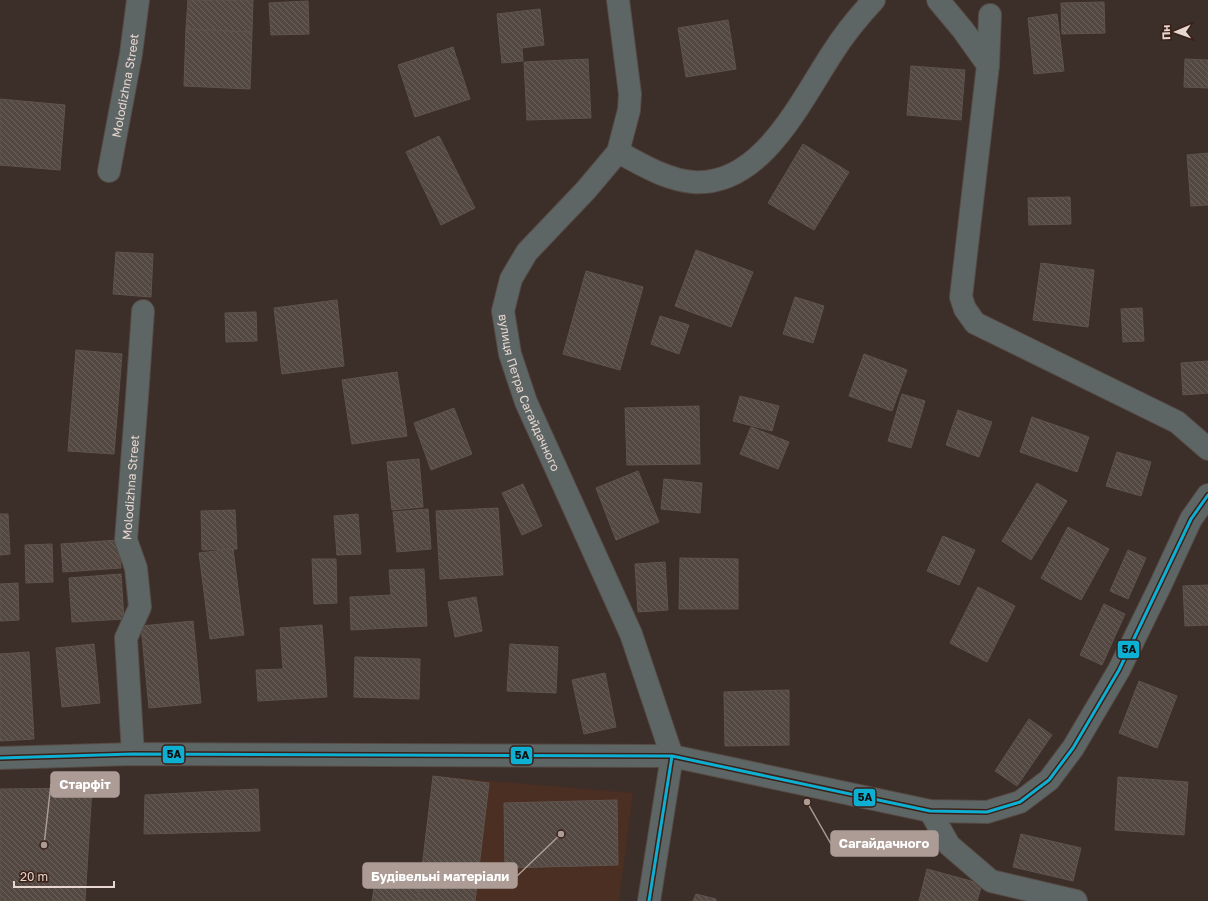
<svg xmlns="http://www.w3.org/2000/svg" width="1208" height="901" font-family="'Golos Text',sans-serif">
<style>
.built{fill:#4c2f23}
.building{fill:url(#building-back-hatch);stroke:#60534f}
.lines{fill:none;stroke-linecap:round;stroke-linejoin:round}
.minor-casing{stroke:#564a45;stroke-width:24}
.minor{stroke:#5e6665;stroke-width:22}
.bus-1-casing{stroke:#3a2017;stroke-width:6}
.bus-1{stroke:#0dafd3;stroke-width:3}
.labels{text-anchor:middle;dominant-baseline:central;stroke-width:3;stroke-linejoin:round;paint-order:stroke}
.street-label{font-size:12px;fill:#e8d7d0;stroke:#3a2017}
.leader{fill:none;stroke:#ac9c95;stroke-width:1.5}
.callout-dot{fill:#ac9c95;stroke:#3a2017;stroke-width:1.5}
.callout{fill:#ac9c95;stroke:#ac9c95;stroke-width:1.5}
.callout-label{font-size:13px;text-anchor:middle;font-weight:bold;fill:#fff}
.line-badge{stroke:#3a2017;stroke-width:1.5}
.pale-badge-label{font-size:11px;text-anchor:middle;font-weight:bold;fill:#111}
</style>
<defs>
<pattern id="building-back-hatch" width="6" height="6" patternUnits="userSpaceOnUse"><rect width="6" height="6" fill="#534842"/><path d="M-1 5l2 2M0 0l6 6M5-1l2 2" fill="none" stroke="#6c625c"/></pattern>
</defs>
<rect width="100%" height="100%" fill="#3c2e28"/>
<path class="built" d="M433,776L633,793L619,901H418Z"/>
<path class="building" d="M188,0H253L252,32L186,29Z
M308,1L309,34L271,35L269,3Z
M1104,2L1105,33L1062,34L1061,3Z
M540,9L544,45L522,48L523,61L502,63L497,14Z
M1057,14L1064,71L1034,74L1028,18Z
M728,20L736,69L686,77L678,28Z
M186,29L252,32L250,89L184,86Z
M453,47L470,99L415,117L398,65Z
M588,59L591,118L527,120L524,62Z
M1185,59L1208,60V88L1184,87Z
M911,66L965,70L961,120L907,115Z
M0,99L65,105L60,170L0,165Z
M439,136L475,208L441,225L406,152Z
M803,144L849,172L814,230L768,203Z
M1208,153V205L1191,206L1187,155Z
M1070,197L1071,224L1029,225L1028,198Z
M696,250L753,272L731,327L675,306Z
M116,252L153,254L151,297L113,294Z
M1041,263L1094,270L1088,327L1033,320Z
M586,271L643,287L620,370L563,354Z
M795,297L824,306L813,343L783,334Z
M337,300L344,366L282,374L274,308Z
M1142,308L1144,341L1123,342L1121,309Z
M256,312L257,341L226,342L225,313Z
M660,316L689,325L679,354L651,344Z
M76,350L122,354L114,454L68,451Z
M864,354L907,370L892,411L849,396Z
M1208,361V393L1183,395L1181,363Z
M397,372L407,436L352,444L342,380Z
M902,394L925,401L911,448L888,441Z
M740,396L779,406L772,431L733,421Z
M699,406L700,464L627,465L625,408Z
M454,408L472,454L431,470L414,423Z
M958,410L992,422L979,457L946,445Z
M1032,417L1089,437L1077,472L1020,452Z
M751,427L789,442L778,469L740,454Z
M1117,452L1151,462L1141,496L1106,486Z
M419,459L423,507L392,510L387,462Z
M638,471L659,522L616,540L596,488Z
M664,479L702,483L700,513L661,509Z
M1037,483L1067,501L1031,560L1002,541Z
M523,484L542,526L522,535L502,493Z
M498,508L503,575L440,579L436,511Z
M428,509L431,549L397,552L393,512Z
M235,510L237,549L202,550L201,511Z
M0,514H8L10,554L0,555Z
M358,514L361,554L337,555L334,516Z
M1068,527L1109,549L1081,600L1041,578Z
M943,536L975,550L959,585L927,571Z
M118,540L121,568L63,572L61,544Z
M52,544L53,582L26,583L25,545Z
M233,549L244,635L210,639L199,553Z
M1128,550L1146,558L1128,599L1110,591Z
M680,558L738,559V609H679Z
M312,559H336L337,603L314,604Z
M665,562L668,610L638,612L635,564Z
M424,569L427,626L351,630L350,597L391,595L389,570Z
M121,574L124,619L72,622L69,578Z
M18,583L19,620L0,621V584Z
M1208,585V625L1185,626L1183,586Z
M978,587L1015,606L987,662L950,643Z
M476,597L482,631L455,637L448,602Z
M1104,604L1125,614L1102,665L1080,655Z
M193,621L201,703L149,708L141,626Z
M322,625L327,697L258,701L256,670L283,669L280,628Z
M94,644L100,703L62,707L56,648Z
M510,644L558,647L556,693L507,691Z
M29,652L34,739L0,741V654Z
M355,657L420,659L419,699L354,697Z
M605,673L616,727L584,734L572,680Z
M1139,681L1177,696L1157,748L1119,733Z
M789,690V745L725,746L724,692Z
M1029,719L1052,735L1017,786L995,771Z
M433,776L489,783L475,901H418Z
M1118,777L1188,782L1184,835L1115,830Z
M92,788L85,901H0V789Z
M258,789L260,831L144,834L145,795Z
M617,800L618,865L505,868L504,803Z
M1021,834L1081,848L1073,881L1013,867Z
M927,869L982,884L977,901H919Z
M375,882L419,888L418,901H372Z
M696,894L716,899V901H693Z"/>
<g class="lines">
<defs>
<g id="minor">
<path id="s1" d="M618,0L630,94L629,110L618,152L586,190L527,252L511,279L503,311L510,354L526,402L631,634L672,756L649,901"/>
<path d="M938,0L963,30L988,65L961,297L965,309L975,323L1177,422L1208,449"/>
<path d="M988,65L990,15"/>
<path d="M618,152C641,164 666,180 693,182C762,187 801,100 833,52C845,33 859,16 874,0"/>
<path id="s2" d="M109,171L131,54L138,0"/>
<path id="s3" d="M133,754L126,638L140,607L136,568L126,540L137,397L143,311"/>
<path d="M0,758L133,754L672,756L930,811L987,812L1020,802L1049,780L1073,748L1119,670L1161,584L1191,519L1208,495"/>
<path d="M930,811L949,845L991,881L1076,901"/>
</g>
</defs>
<use href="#minor" class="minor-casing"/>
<use href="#minor" class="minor"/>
<defs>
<path id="bus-1" d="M0,758L133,754L672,756L930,811L987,812L1020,802L1049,780L1073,748L1119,670L1191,519L1208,495
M649,901L672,756"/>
</defs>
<use href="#bus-1" class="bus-1-casing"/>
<use href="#bus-1" class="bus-1"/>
</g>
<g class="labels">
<g class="street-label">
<text stroke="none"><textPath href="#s2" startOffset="87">Molodizhna Street</textPath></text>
<text stroke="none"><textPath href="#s1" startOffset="440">вулиця Петра Сагайдачного</textPath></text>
<text stroke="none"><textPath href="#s3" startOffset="272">Molodizhna Street</textPath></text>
</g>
</g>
<path class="leader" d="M44 845L51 784M807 802L831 844M561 834L517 876"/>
<g class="callout-dot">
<circle cx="44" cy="845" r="4"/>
<circle cx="807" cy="802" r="4"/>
<circle cx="561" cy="834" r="4"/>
</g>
<g class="callout">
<rect x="51" y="772" width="68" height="25" rx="4"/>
<rect x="831" y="831" width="107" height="25" rx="4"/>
<rect x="363" y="863" width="154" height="25" rx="4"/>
</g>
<g class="callout-label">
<text x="85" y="789">Старфіт</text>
<text x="884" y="848">Сагайдачного</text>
<text x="440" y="881">Будівельні матеріали</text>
</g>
<g class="line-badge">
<rect x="1117" y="640" width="23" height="19" rx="4" fill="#0dafd3"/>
<rect x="162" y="745" width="23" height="19" rx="4" fill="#0dafd3"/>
<rect x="510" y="746" width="23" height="19" rx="4" fill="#0dafd3"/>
<rect x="853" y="788" width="23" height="19" rx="4" fill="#0dafd3"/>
</g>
<g class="pale-badge-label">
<text x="1129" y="653">5А</text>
<text x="174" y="758">5А</text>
<text x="522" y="759">5А</text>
<text x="865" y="801">5А</text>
</g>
<g transform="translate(1176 32) rotate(268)" stroke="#3a2017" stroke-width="3" paint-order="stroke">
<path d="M0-3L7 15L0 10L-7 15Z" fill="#e8d7d0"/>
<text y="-6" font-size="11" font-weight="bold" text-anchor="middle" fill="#e8d7d0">Пн</text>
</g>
<path d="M14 881v6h100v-6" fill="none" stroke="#e8d7d0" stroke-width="2"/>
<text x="20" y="881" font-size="12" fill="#e8d7d0" stroke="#3a2017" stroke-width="3" paint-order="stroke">20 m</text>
</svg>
